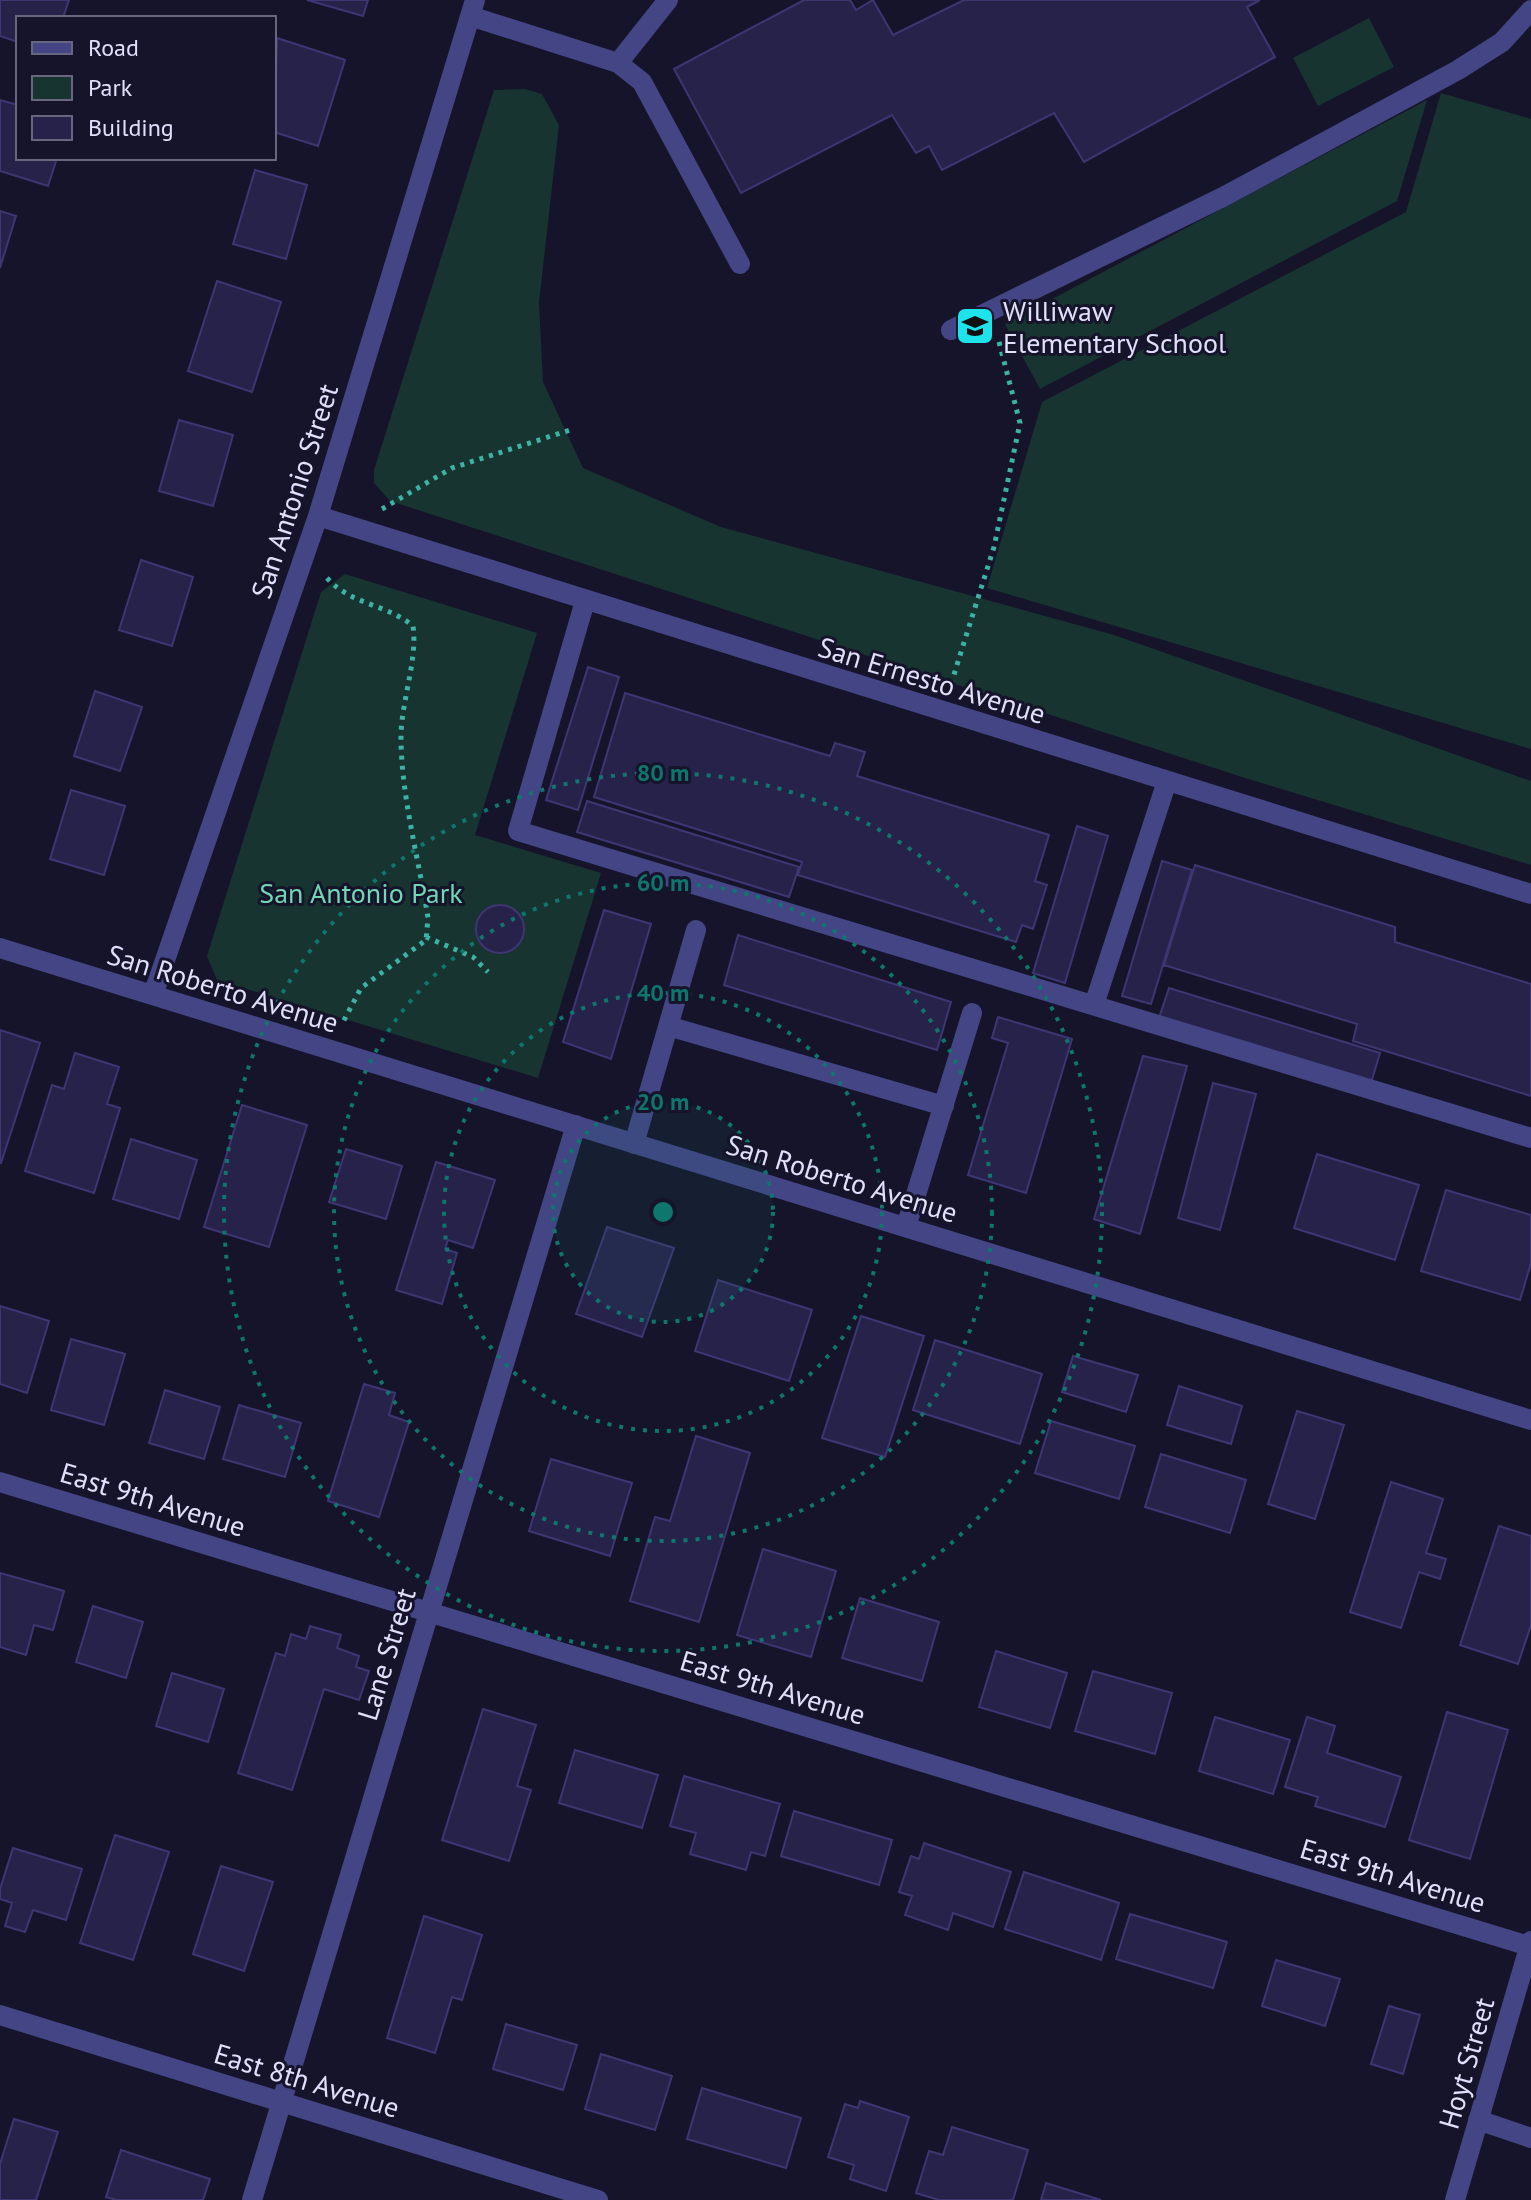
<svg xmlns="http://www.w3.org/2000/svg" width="1531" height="2200" font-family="'PT Sans',sans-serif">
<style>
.green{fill:#173431}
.building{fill:#27224a;stroke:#3e3673;stroke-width:2}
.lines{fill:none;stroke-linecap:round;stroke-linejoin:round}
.path{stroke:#3db3a5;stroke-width:5;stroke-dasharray:4 6;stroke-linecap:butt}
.minor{stroke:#434585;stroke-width:20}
.ring{fill:none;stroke:#0f766e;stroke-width:4;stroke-dasharray:4 8}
.labels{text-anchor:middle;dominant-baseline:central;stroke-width:6;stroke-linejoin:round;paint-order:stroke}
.poi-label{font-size:28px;fill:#e1e0fc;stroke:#16142a;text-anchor:start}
.street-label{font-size:28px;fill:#e1e0fc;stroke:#16142a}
.park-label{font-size:28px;fill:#71d7b7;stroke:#16142a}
.centre{fill:#0f766e;stroke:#16142a;stroke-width:4}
.ring-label{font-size:24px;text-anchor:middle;font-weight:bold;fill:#0f766e;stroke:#16142a;stroke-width:6;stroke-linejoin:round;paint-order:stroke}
</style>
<rect width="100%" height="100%" fill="#16142a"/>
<path class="green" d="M1369,18L1394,67L1318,106L1293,58Z
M525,89L542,94L559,125L539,303L543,382L583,468L721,527L1114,635L1531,781V865L1242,777L390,501L374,483V470L494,90Z
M1441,93L1531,119V749L987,588L1042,402L1406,212Z
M1427,100L1397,201L1040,389L1005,324Z
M345,574L537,633L475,835L601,873L538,1078L217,980L207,956L321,592Z"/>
<path class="building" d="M0,0H69L63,18H18V42L0,36Z
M307,0H368L363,16Z
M804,0H850L856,10L873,0L893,35L964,0H1260L1247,7L1275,57L1084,162L1054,113L942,170L929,146L916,153L892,115L741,193L674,69Z
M277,38L345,60L318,146L274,132Z
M0,100L18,105V158H57L48,186L0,171Z
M255,170L307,185L286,259L233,244Z
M0,211L16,216L0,268Z
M217,281L281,302L252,392L188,371Z
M179,420L233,435L213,506L159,491Z
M141,560L193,577L172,646L119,630Z
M588,667L619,677L578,810L546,800Z
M95,691L142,707L120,771L74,756Z
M625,693L830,756L835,743L865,752L857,776L1049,835L1035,881L1047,885L1033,929L1022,925L1016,942L798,875L802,862L594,797Z
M71,790L125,806L104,875L50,859Z
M587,801L799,867L789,897L577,832Z
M1077,826L1108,836L1065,983L1033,973Z
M1162,861L1192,870L1151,1004L1122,996Z
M1195,865L1395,927V942L1531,984V1096L1353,1041L1357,1024L1164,965Z
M476 929a24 24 0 1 1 48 0a24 24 0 1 1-48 0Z
M604,910L651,924L611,1059L563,1042Z
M738,935L951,1002L937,1050L724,985Z
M1169,988L1380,1053L1371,1083L1159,1018Z
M998,1017L1072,1039L1026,1193L968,1175L1008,1043L992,1038Z
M0,1030L40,1043L1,1163H0Z
M75,1053L119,1067L107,1104L120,1108L94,1193L25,1171L52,1085L64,1089Z
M1143,1056L1187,1066L1140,1234L1094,1219Z
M1213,1083L1256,1094L1220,1230L1178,1218Z
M242,1105L307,1125L269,1247L204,1227Z
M131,1139L197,1160L179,1219L113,1199Z
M346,1149L402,1166L386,1219L329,1202Z
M1317,1154L1419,1185L1395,1260L1294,1228Z
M436,1162L495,1180L473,1248L448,1240L445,1249L457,1253L442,1304L396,1290Z
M1446,1190L1531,1215V1263L1520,1300L1421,1271Z
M607,1227L674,1248L642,1337L576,1314Z
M718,1280L812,1310L789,1381L695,1351Z
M0,1306L49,1321L27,1393L0,1384Z
M861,1316L924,1336L885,1457L822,1438Z
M71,1339L125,1354L104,1425L51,1410Z
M935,1340L1042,1374L1020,1444L913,1410Z
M1073,1356L1138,1375L1126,1412L1062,1392Z
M364,1384L395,1393L389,1415L409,1422L379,1517L328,1501Z
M1179,1386L1242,1406L1231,1444L1167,1425Z
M165,1390L220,1407L204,1459L149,1443Z
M239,1405L301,1423L285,1477L223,1459Z
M1297,1411L1344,1425L1315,1519L1268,1504Z
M1051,1421L1135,1446L1119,1499L1035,1473Z
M696,1436L750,1453L699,1622L630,1601L655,1517L670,1521Z
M1161,1454L1246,1480L1230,1533L1145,1507Z
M551,1459L632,1483L610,1556L529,1531Z
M1391,1482L1443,1499L1426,1553L1446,1559L1440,1579L1419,1572L1401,1628L1350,1612Z
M1499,1526L1531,1536V1625L1518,1664L1460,1645Z
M763,1549L836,1571L811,1657L737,1635Z
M0,1573L64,1591L53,1630L34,1625L26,1655L0,1647Z
M860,1598L939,1622L922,1681L842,1658Z
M93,1606L143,1622L126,1678L76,1662Z
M310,1626L341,1635L337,1648L359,1656L356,1667L369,1671L359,1700L324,1689L292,1790L238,1773L276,1653L285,1656L291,1634L306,1639Z
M996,1651L1067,1673L1050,1728L979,1707Z
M1093,1671L1172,1693L1155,1754L1075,1731Z
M172,1673L224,1689L208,1742L156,1726Z
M483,1709L536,1725L517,1786L531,1790L509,1861L442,1840Z
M1447,1712L1508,1730L1470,1859L1409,1840Z
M1215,1717L1290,1740L1273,1794L1199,1771Z
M1307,1717L1335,1726L1327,1753L1401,1777L1385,1827L1315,1806L1318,1797L1285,1787Z
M575,1750L658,1775L642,1828L559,1803Z
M684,1776L780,1804L765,1856L751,1852L746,1870L690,1854L696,1833L670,1826Z
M794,1811L892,1840L879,1885L781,1856Z
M115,1835L169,1852L133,1960L80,1943Z
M924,1843L1011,1872L993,1927L953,1913L948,1930L905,1915L912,1896L899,1892L911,1856L919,1859Z
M13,1848L82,1869L66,1920L33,1910L25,1932L5,1926L12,1903L0,1899V1889Z
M221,1866L273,1882L244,1971L193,1954Z
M1024,1872L1119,1903L1101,1960L1005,1929Z
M1130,1914L1227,1942L1213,1988L1116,1959Z
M424,1916L482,1935L462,2000L452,1997L435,2053L387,2038Z
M1276,1960L1340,1979L1325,2026L1262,2006Z
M1389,2006L1420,2015L1403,2074L1371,2064Z
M506,2024L577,2045L563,2090L493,2069Z
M601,2054L672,2076L655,2130L585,2109Z
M702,2088L801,2118L786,2168L687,2139Z
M860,2101L909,2117L886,2191L850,2179L854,2165L828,2157L845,2104L858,2108Z
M14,2119L58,2132L36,2200H0V2164Z
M952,2127L1028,2150L1013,2200H939L916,2193L929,2151L943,2155Z
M121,2150L210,2179L203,2200H116L106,2197Z
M1046,2183L1101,2200H1041Z"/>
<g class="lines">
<path class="path" d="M382,509L452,468L570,430
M327,578C351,605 387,604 413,626C418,661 400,704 401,741C402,800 419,860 428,918L426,940L361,988L342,1024
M951,684L994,547L1020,423L998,338
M426,937L473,957L488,972"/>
<path class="minor" d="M470,16L618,63L642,82L740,264
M618,63L668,0
M951,330L1223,197L1458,70L1502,42L1531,10
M318,516L1531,894
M585,601L518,831L1531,1138
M0,948L1531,1420
M153,995L318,516L475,0
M1094,1005L1167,781
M668,1026L944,1106
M634,1144L696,930
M906,1227L972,1013
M0,1482L1529,1946
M0,2015L598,2200
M1478,2120L1531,2138
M252,2200L576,1125
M1455,2200L1531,1941"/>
</g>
<circle cx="663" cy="1212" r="110" fill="#0f766e" fill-opacity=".12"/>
<g class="ring">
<circle cx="663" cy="1212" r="110"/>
<circle cx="663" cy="1212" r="219"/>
<circle cx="663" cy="1212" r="329"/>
<circle cx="663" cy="1212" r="439"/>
</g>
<defs>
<symbol id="school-square" viewBox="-11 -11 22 22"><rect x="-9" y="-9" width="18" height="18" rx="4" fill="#1ee3ea" stroke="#16142a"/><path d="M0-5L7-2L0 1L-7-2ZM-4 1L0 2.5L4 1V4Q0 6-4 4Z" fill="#111"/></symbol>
</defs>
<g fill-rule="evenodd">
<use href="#school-square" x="953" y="304" width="44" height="44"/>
</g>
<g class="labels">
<g class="poi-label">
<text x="1003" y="310">Williwaw<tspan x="1003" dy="32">Elementary School</tspan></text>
</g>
<g class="street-label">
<text transform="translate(294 491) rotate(-72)">San Antonio Street</text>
<text transform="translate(932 680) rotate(17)">San Ernesto Avenue</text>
<text transform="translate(223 988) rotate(17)">San Roberto Avenue</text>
<text transform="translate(842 1178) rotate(17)">San Roberto Avenue</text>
<text transform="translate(153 1499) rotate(17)">East 9th Avenue</text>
<text transform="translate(386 1654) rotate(-73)">Lane Street</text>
<text transform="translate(773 1687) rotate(17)">East 9th Avenue</text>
<text transform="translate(1393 1875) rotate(17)">East 9th Avenue</text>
<text transform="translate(1466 2063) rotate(-74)">Hoyt Street</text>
<text transform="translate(307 2080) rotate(17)">East 8th Avenue</text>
</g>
<g class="park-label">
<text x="361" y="892">San Antonio Park</text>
</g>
</g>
<circle cx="663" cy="1212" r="12" class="centre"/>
<g class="ring-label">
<text x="663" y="781">80 m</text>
<text x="663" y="891">60 m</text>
<text x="663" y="1001">40 m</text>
<text x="663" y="1110">20 m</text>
</g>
<rect x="16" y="16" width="260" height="144" fill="#16142a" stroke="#67667e" stroke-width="2"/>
<rect x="32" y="42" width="40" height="12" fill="#434585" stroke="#67667e" stroke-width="2"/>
<text x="88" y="56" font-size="24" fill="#e1e0fc">Road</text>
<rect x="32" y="76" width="40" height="24" fill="#173431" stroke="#67667e" stroke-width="2"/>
<text x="88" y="96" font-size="24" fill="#e1e0fc">Park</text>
<rect x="32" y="116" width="40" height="24" fill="#27224a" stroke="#67667e" stroke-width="2"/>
<text x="88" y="136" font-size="24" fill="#e1e0fc">Building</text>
</svg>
